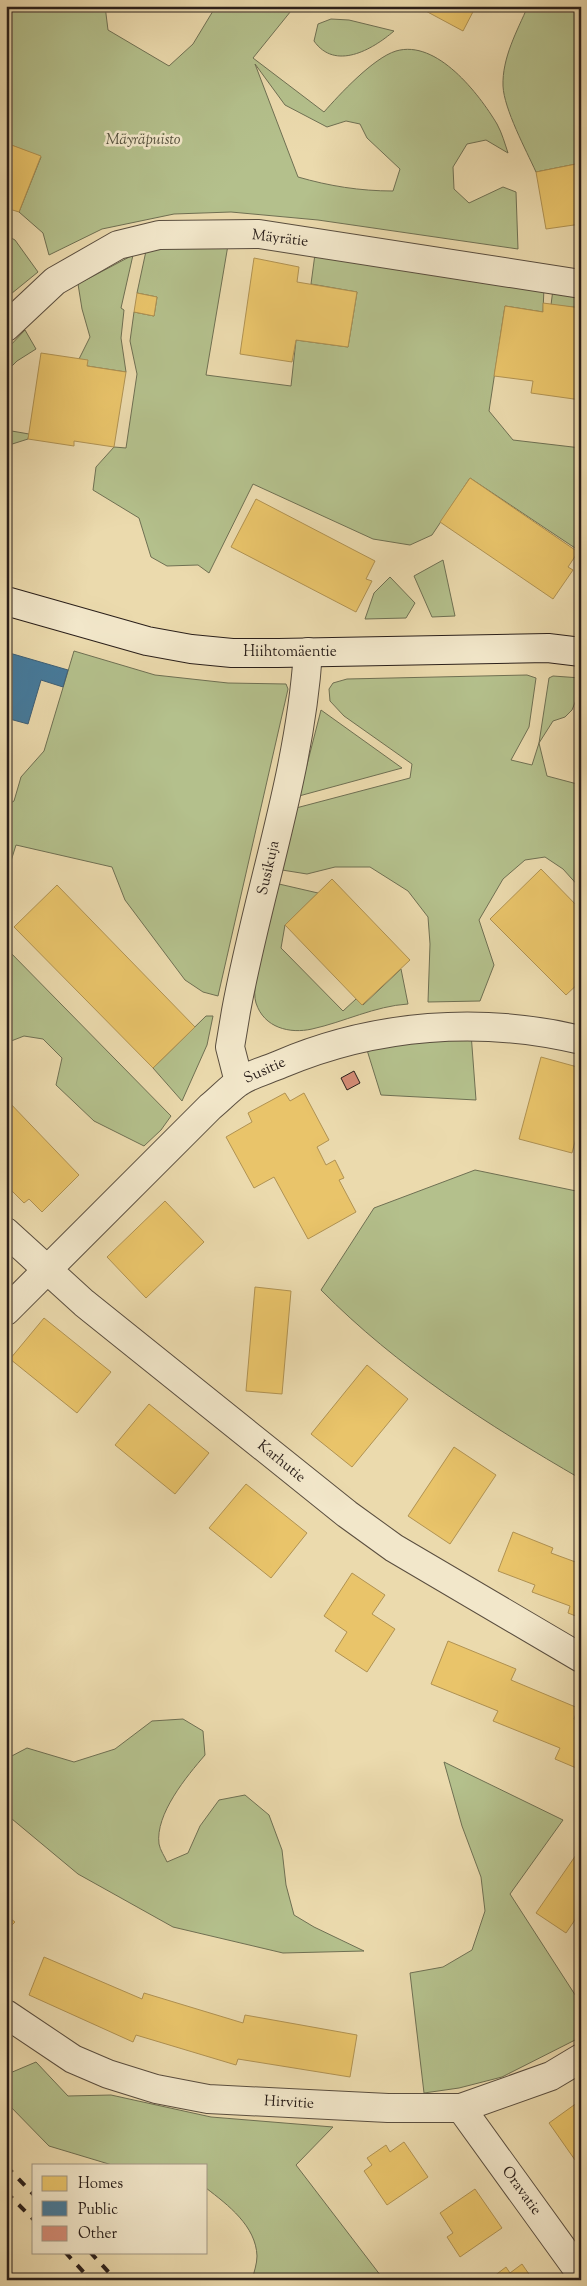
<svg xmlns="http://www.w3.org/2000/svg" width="587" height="2286" font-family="'Sorts Mill Goudy',serif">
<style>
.green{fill:#b4c08c;stroke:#6f7053;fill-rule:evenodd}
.homes{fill:#e9c46a;stroke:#b09252}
.public{fill:#457b9d;stroke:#3d5f76}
.building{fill:#d48c76;stroke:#2a1f1a}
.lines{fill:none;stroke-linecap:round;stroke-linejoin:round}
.street-casing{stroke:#5a4e3f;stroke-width:30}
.secondary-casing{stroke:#2a1f1a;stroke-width:30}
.street{stroke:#f2e7ca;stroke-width:28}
.secondary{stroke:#f2e7ca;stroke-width:28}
.rail{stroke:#2a1f1a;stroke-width:4;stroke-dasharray:9 9;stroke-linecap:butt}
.labels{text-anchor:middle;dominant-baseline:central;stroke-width:5;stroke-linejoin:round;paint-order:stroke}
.park-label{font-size:15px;font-style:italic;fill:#534f3c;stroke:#f2e7ca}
.street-label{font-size:15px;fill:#2a1f1a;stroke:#f2e7ca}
</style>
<rect width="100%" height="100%" fill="#ebdaad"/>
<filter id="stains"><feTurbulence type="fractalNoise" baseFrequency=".004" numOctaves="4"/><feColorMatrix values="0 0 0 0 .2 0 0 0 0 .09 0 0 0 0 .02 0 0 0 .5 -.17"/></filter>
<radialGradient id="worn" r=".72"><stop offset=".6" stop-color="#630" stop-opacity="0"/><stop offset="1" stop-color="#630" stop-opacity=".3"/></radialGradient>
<path class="green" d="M6,6H105L108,30L169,66L193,44L216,6H295L253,58L324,112C339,95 373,58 396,51C437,39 479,94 497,124C502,133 505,144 508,153L486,140L467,144L453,167L454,189L469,203L503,187L516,192L518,249L318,220L231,212L174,214L102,229L49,255L43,233L19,212L41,157L6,143ZM255,64L285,105L327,127L346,121L360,124L367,138L400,169L393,191C360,191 329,186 298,177Z
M528,6H581V163L536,172C526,150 504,109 503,86C502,58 517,31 528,6Z
M331,19L349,20L394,31C372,50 335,71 314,41L318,24Z
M6,235L15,240L38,272L6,298Z
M182,245H228L206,375L291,386L296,340L348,347L357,292L311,284L315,254L544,287L543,312L505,306L489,411L513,440L581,448V552L470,478L432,535L410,545L373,539L253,484L209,573L198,565L167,566L151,557L139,518L93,490L96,467L114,447L126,448L137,374L130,341L134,312L154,316L157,297L137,293L146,251Z
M133,255L121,308L124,310L121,338L126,372L87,366L79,359L90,337L82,309L78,284Z
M553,289L581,293V308L551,305Z
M25,330L36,349L17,361L6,372V350Z
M6,430L29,434L28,439L6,446Z
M443,560L455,616L432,617L414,576Z
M390,577L415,603L406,618L365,619L374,593Z
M74,651L155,675L228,683L286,684L288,689L218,996L203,992L185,980L125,900L112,867L16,845L6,877V806L14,801L21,777L44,751Z
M527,675L536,678L529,727L511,760L532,765L539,743L549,678L553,676L581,678V694L578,695L572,710L565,717L553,721L539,743L547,776L581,785V889L563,869L545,857L525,860L503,879L479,920L494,965L480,1001L428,1002L430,944L428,917L408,891L370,867H335L307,874L282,870L296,808L410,778L412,764L344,716L330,701L329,689L333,683L347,679Z
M321,710L402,768L299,796Z
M279,884L318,893L285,925L281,948L343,1011L356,999L363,1005L401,969L408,1004C375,1006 344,1022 312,1029C290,1034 264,1028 256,1003C249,982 273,909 279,884Z
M6,948L171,1116L161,1130L144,1146L94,1121L56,1085L62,1058L43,1039L24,1036L6,1043Z
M206,1016H213L207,1045L182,1101L153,1068Z
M471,1033L476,1100L381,1095L367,1050Z
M475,1170L581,1192V1479C488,1425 397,1367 321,1290L374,1208Z
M183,1719L203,1731L205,1755C187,1776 155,1814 159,1844C160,1850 165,1857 167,1862L188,1853L200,1826L219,1800L245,1795L269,1815L282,1850L286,1885L294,1915L314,1927L364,1951L283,1953L173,1927L78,1874L6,1814V1759L27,1748L74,1762L115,1749L152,1721Z
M444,1762L563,1820L510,1894L581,2004V2037L502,2077L459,2088L424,2093L410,1973L443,1967L472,1950L485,1911L481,1877L462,1826Z
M36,2062L68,2096L111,2095L211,2117L333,2127L296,2165L384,2280H252C254,2272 257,2264 257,2256C256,2226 228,2205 206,2188V2165H112L49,2146L6,2102V2071L10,2073Z"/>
<path class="homes" d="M402,6H476L463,31L422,9Z
M6,143L41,156L19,212L6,208Z
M581,163V224L546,229L536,172Z
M254,258L299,267L297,282L357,292L348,347L296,340L292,362L240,354Z
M137,293L157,297L154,316L134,312Z
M543,303L581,308V400L531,393L533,381L494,376L505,306L543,312Z
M41,353L88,360L87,366L126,372L114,447L74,441V446L28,439Z
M470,478L578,552L568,567L573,570L553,599L440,522Z
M256,499L375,561L366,579L372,581L356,612L231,547Z
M541,869L581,910V981L566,995L490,919Z
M332,879L410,960L362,1005L285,925Z
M57,885L195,1027L153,1068L14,927Z
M541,1057L581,1068V1119L572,1153L519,1139Z
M285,1093L290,1101L304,1093L329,1140L317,1147L326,1165L335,1160L344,1178L339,1180L356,1212L308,1239L274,1177L254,1188L226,1137L252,1122L248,1113Z
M6,1099L79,1175L42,1212L29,1199L24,1203L6,1185Z
M165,1201L204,1242L146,1298L107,1257Z
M255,1287L291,1291L282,1394L246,1391Z
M44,1318L111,1372L77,1413L10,1359Z
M367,1365L408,1399L352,1467L311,1434Z
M149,1404L209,1453L175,1494L115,1445Z
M454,1447L496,1475L450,1544L408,1516Z
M246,1484L307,1533L271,1578L209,1528Z
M513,1532L553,1548L551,1553L581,1564V1618L568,1613L570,1606L532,1592L535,1585L498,1571Z
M352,1573L385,1595L372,1614L395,1629L367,1672L335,1651L347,1632L324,1616Z
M448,1641L516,1669L511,1680L578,1708L574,1719L581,1722V1770L555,1759L560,1748L493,1721L498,1711L431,1684Z
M576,1855L581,1858V1911L566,1933L536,1913Z
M6,1915L15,1922L6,1931Z
M44,1957L142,1999L144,1993L243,2023L245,2015L357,2035L350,2077L238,2059L236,2065L136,2035L133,2042L29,1995Z
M581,2100V2156L575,2160L549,2123Z
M404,2142L428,2177L387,2205L364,2171L372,2165L367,2158L386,2145L390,2152Z
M475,2189L502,2228L460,2257L447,2237L453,2233L440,2213Z
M522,2264L533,2280H489L506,2267L510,2273Z"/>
<path class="public" d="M6,652L68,670L63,687L41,680L28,724L6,718Z"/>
<path class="building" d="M354,1071L360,1083L347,1090L341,1078Z"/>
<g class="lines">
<defs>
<path id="street" d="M6,327L55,281L118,245L159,235L259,234L581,284
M239,1082L230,1047L236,1011C258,891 300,775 308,652
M6,1232L84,1303L347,1514L394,1548L581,1658
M6,1311L210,1107C220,1099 229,1089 239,1082C251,1074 267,1070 281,1064C375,1024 481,1016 581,1040
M6,2014L73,2059L108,2074L156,2089L208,2099L388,2108H461L551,2076L581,2058
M461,2108L581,2274"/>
<path id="secondary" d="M6,601L147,641L191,649L232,653H278L548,648L581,652"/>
</defs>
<use href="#street" class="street-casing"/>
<use href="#secondary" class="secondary-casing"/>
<use href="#street" class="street"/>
<use href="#secondary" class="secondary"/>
<path class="rail" d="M6,2166L34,2195
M6,2192L34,2220
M65,2252L91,2280
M90,2252L116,2280"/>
</g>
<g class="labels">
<g class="park-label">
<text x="143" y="140">Mäyräpuisto</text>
</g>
<g class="street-label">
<text transform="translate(280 239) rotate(7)">Mäyrätie</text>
<text x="290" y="652">Hiihtomäentie</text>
<text transform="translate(269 868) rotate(-77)">Susikuja</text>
<text transform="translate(265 1071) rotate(-24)">Susitie</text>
<text transform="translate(281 1462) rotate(39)">Karhutie</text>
<text transform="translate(289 2103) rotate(3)">Hirvitie</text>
<text transform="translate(521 2191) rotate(54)">Oravatie</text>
</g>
</g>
<rect width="587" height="2286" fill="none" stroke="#ebdaad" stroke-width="25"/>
<rect x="8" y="8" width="572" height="2271" fill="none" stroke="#2a1f1a" stroke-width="2.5"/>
<rect x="12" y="12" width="562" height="2261" fill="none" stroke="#2a1f1a"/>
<rect x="32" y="2164" width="175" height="90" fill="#f2e7ca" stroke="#a29784"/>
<rect x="42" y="2176" width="25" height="15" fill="#e9c46a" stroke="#a29784"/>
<text x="78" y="2188" font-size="15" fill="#2a1f1a">Homes</text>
<rect x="42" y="2201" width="25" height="15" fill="#457b9d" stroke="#a29784"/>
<text x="78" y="2214" font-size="15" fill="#2a1f1a">Public</text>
<rect x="42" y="2226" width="25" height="15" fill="#d48c76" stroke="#a29784"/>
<text x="78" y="2238" font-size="15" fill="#2a1f1a">Other</text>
<rect width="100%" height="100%" filter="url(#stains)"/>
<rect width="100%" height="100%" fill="url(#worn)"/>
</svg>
